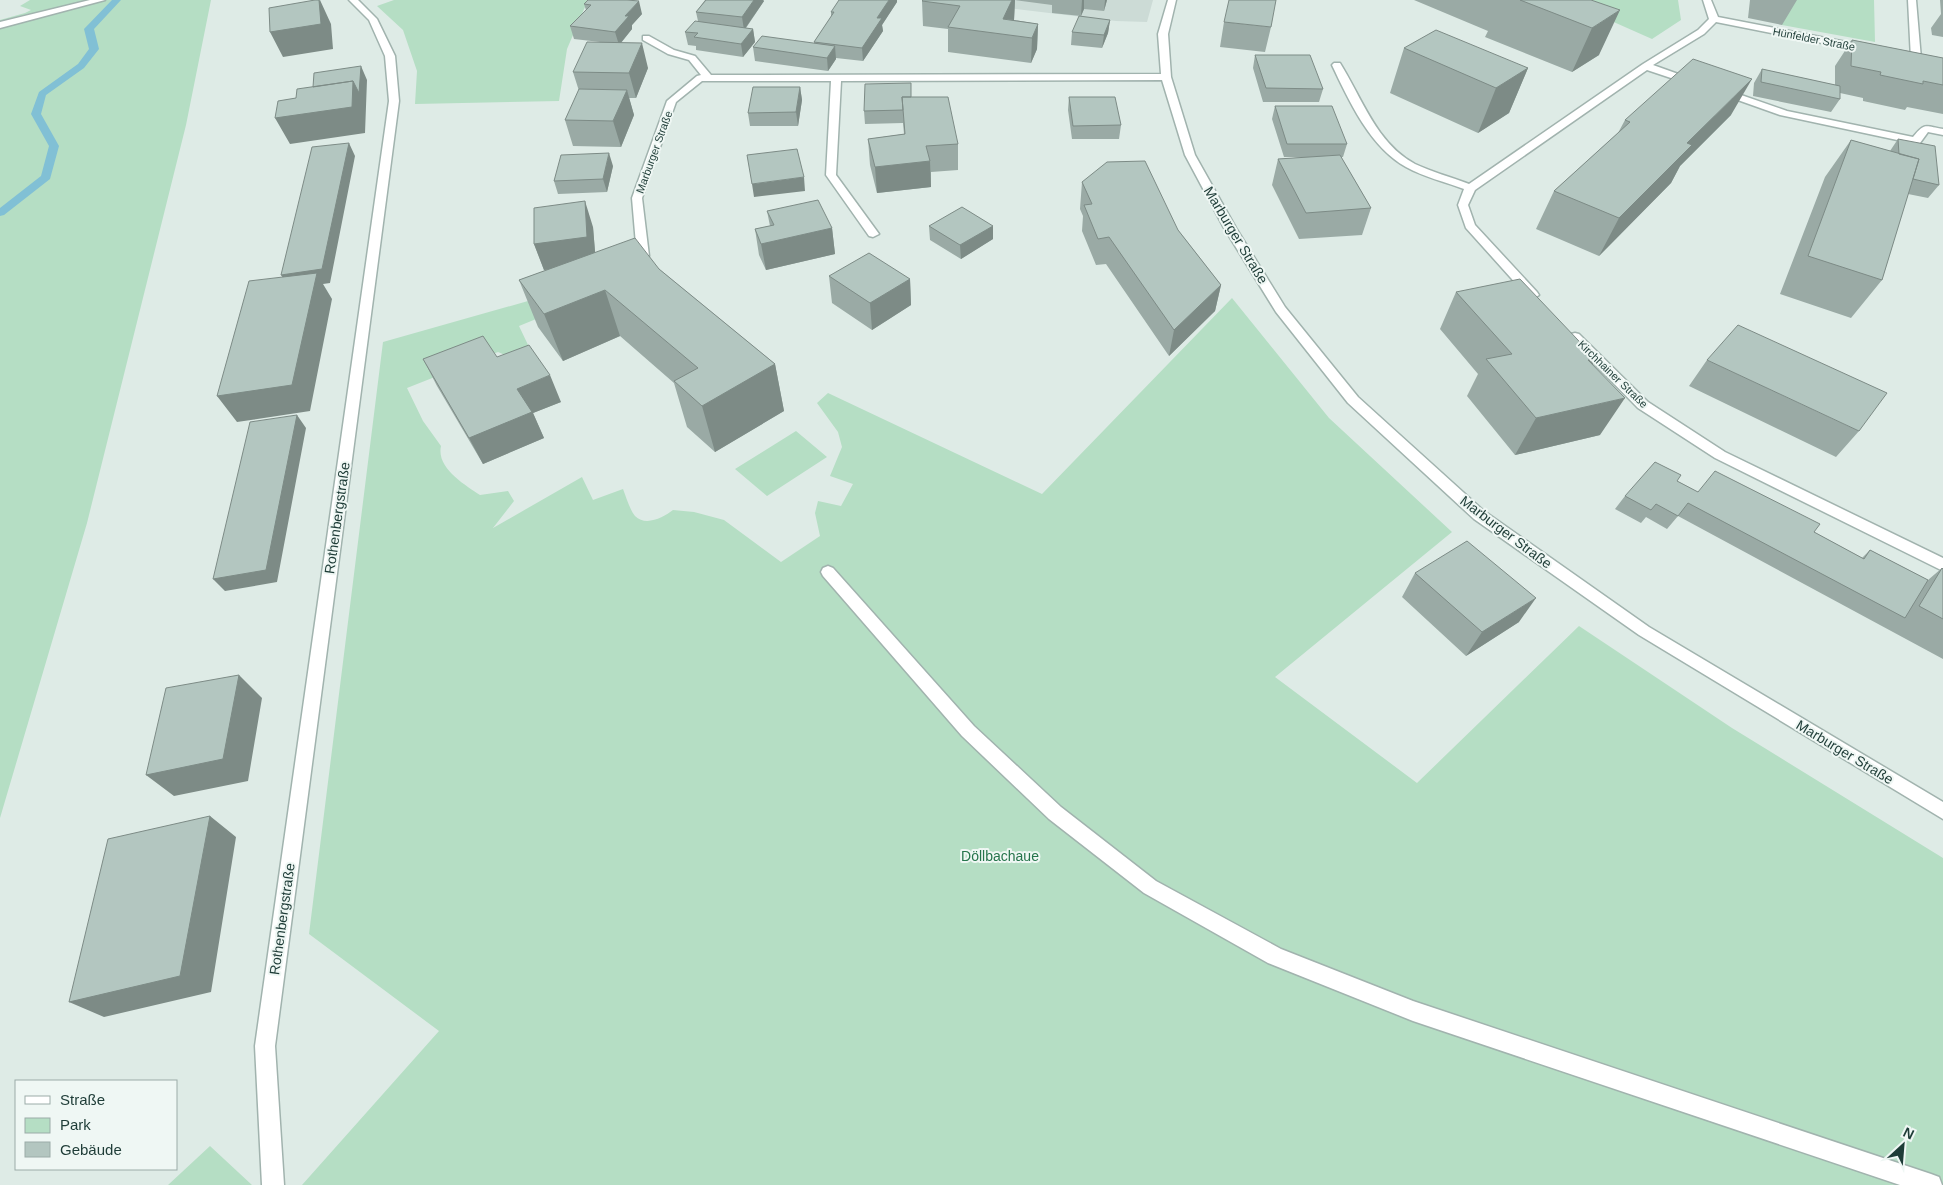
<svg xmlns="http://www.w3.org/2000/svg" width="1943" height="1185" font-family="Helvetica,sans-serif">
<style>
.built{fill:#ccdbd6}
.green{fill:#b5dec4}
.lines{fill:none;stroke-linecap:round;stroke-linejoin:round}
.stream{fill:#81c0d5;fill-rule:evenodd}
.minor-casing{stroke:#a1b3ae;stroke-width:3}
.minor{fill:#fff;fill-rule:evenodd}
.wall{fill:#9aaaa5}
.shaded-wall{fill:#7d8b86}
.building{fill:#b3c6c0;stroke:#7d8b86}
.labels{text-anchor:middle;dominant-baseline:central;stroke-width:4;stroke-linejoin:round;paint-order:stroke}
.far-street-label{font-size:11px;fill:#1e3c37;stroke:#eff7f4}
.street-label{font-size:14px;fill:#1e3c37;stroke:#eff7f4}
.park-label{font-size:14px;fill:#26754c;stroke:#eff7f4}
</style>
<rect width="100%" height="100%" fill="#deebe6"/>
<path class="built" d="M942,0H1153L1147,22L1116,21Z"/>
<path class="green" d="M30,0H211L186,125L87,523L0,818V20L25,13L31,10L20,6Z
M394,0H588L567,49L559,101L415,104L417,71L403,30L377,6Z
M1564,0H1678L1681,20L1652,39Z
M1784,0H1874L1875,42L1782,25Z
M1232,298L1329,418L1452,532L1275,677L1417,783L1579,626L1732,728L1943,858V1185H302L439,1031L309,934L383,342L535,299L541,317L519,326L529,347L505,355L498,352L407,388L423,421L441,446C436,468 465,485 480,495L508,491L514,501L493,528L582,477L593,500L623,489C626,497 630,510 635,516C646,527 664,517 673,510L694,512L724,520L781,562L820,536L815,513L818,501L841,506L853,484L830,476L842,447L838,432L817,403L828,393L1042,494Z
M796,431L827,457L767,496L735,469Z
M210,1146L252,1185H168Z"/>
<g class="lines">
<path class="stream" d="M112,0H121L94,29L99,49L84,68L46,95L41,114L59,146L50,179L4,215L0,216V208L41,176L49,146L31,114L39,92L78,64L89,49L84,29Z"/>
<defs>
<path id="minor" d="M90,0H105L0,28V22Z
M349,0H358L377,19L395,56L399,101L275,1046L284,1185H262L255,1046L389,101L385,56L369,20Z
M1168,0H1176L1168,34L1171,77L1195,155L1236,228L1285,307L1358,397L1484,511L1649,627L1943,802V819L1639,635L1474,519L1348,403L1276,312L1224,228L1185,155L1162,80L841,81L836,175L879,234L873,237L869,236L826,175L831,81H702L676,102L642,198L649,256L643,259L637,256L632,198L667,101L697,76L701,75L689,60L668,54L643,40V36H649L674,50L695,56L711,75L1161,74L1158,34Z
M1703,0H1711L1718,17L1867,46L1872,49L1867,52L1716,22L1704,34L1653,65L1695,80V84H1689L1647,70L1475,190L1468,205L1475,225L1537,292L1539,295L1533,299L1529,298L1466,228L1458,205L1464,189C1445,182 1424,177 1406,167C1370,147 1349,101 1332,65L1334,63H1340C1362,98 1376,143 1415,164C1432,172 1451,177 1469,184L1643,64L1698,30L1709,19Z
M1908,0H1916L1921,59L1916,62L1911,59Z
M1721,88L1787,111L1913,137C1925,122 1925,126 1943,129V135L1928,132L1920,143L1916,144L1780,115L1718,93V89Z
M1575,333L1579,334L1648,402L1725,452L1943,558V571L1715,458L1638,408L1571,340L1569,337L1571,334Z
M828,566L833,568L974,726L1061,807L1156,881L1281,949L1413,1001L1931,1174L1939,1177L1942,1185H1900L1413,1021L1268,963L1144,893L1049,819L962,736L823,576L821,572L823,568Z"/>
</defs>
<use href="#minor" class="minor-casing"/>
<use href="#minor" class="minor"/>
</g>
<path class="wall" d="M588,0L642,14L632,25V29L621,43L648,68L636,98H629L634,115L621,147L573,146L565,120L579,91L573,72L600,42L574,39L570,26L586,10L584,4Z
M705,0H763L764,1L746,28L753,29L755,42L743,57L696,50V46L688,45L685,32L698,21L696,12Z
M923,0H1107L1104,11L1084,9L1081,16L1052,13V5L1015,0L1014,20L1038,24L1037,49L1031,63L948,52V29L923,26L922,1Z
M1414,0H1591L1599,55L1572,72L1485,37L1488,31Z
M1750,0H1797L1782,25L1748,18Z
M1940,0H1943V37L1932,35L1931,28L1941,14Z
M897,2L882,25L883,31L863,61L836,58V59L828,71L755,61L753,47L814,44V42L831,17V12Z
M1110,20L1108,33L1102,48L1071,45L1072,32Z
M1224,22L1271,27L1265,52L1220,47Z
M1852,40L1943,58V114L1907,107L1905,110L1863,101V98L1840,93V99L1831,112L1753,96L1754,83L1762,69L1835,85V66Z
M1404,48L1528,68L1509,113L1478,133L1390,93Z
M1255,55L1323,89L1319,102H1263L1253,68Z
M800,87L802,100L798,126H750L748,113Z
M911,97L958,144V170L931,172V187L877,193L870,165L868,139L904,134L903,123L865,124L864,111Z
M1069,97L1121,125L1119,139H1072L1068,110Z
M1275,106L1347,144L1343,157H1341L1371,208L1362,235L1299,239L1272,185L1278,159L1306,157H1284L1272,119Z
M1731,115L1680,166L1671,183L1599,256L1536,229L1554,191L1618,133L1625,120Z
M1898,139L1939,185L1928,198L1908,194L1882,280L1851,318L1780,294L1825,177L1851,140L1890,151Z
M613,166L607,192L558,194L554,181Z
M1082,182L1178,230L1221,285L1215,311L1169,356L1106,264L1096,265L1082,231L1083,216L1080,209Z
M767,211L832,228L835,254L766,270L759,255L755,229L770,226Z
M929,226H993V239L961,259L930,240Z
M593,227L595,252L659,269L775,364L784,411L715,452L687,427L674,383L620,336L563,361L538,327L519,280L547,270H544L534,244Z
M829,276L910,279L911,305L872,330L832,303Z
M1456,292L1593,365L1600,435L1515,455L1467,396L1478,374L1440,329Z
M497,357L561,402L533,413L544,438L483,464L437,386L423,359Z
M1707,360L1859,431L1836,457L1689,386Z
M1677,481L1698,492L1814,532L1862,558L1870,550L1928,580L1942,568L1943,569V659L1678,516L1667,529L1646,517L1641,523L1615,509L1625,496Z
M1415,573L1519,622L1466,656L1402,597Z"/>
<path class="shaded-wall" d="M320,0L331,24L333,49L283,57L270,32Z
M754,0H763L764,1L744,30L742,17Z
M889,0H897V2L882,25L883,31L863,61L862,48L877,18Z
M1012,0H1015L1014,20L1003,19Z
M1082,0H1084V9L1081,16Z
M1105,0H1107L1104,11Z
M639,1L642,14L632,25V29L619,45L615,32L625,16Z
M1620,10L1599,55L1572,72L1592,28Z
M1110,20L1108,33L1102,48L1104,35Z
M1038,24L1037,49L1031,63L1032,38Z
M753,29L755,42L743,57L741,44Z
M642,43L648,68L636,98L629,73Z
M835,46L836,59L828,71L827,58Z
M361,66L367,80L365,133L290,144L275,118L353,81Z
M1528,68L1509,113L1478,133L1496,88Z
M1752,79L1731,115L1680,166L1671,183L1599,256L1619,218L1687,143Z
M800,87L802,100L798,126L796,112Z
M627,90L634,115L621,147L613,121Z
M349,143L355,156L330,283L323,284L332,299L310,411L237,422L217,396L290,288L281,275Z
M609,153L613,166L607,192L603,179Z
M930,161L931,187L877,193L875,167Z
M804,177L805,191L754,197L752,184Z
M585,201L593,227L596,263L544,270L534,244Z
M993,226V239L961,259L960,245Z
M832,228L835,254L766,270L761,244Z
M910,279L911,305L872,330L870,303Z
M1221,285L1215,311L1169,356L1174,330Z
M605,290L620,336L563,361L544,314Z
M1596,359L1574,396L1588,360Z
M775,364L784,411L715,452L702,406Z
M550,375L561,402L533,413L544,438L483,464L469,438L517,389Z
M1625,398L1600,435L1515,455L1536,418Z
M297,415L306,428L277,582L225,591L213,579Z
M1536,598L1519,622L1466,656L1482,632Z
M239,675L262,698L248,781L174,796L146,775Z
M210,816L236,837L211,992L104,1017L69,1002Z"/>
<path class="building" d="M315,0H319L321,24L270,32L269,8Z
M588,0H627L639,1L625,16H629L615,32L570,26L591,5L584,4Z
M706,0H754L742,17L696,12Z
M839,0H889L877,18H882L862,48L814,42L834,12H831Z
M923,0H1012L1003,19L1038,24L1032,38L948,27L960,6L922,1Z
M1229,0H1276L1271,27L1224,22Z
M1520,0H1591L1620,10L1592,28Z
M1079,16L1110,20L1104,35L1072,32Z
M695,21L753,29L741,44L694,37L698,33L685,32Z
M1436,30L1528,68L1496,88L1404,48Z
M762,36L835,46L827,58L753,47Z
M1852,40L1943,58V85L1923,81V84L1880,75L1881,72L1851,66Z
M587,42L642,43L629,73L573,72Z
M1255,55H1310L1323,89L1266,88Z
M1693,59L1752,79L1687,143L1692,145L1619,218L1554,191L1630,122L1625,120Z
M361,66L359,93L353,81L313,87L314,73Z
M1762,69L1840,86V99L1761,82Z
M353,81L352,107L275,118L278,101L296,98L297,89Z
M911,83V97H902L903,110L864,111L865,84Z
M753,87H800L796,112L748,113Z
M579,89L627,90L613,121L565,120Z
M902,97H948L958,144L926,146L930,161L875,167L868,139L905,134Z
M1069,97H1115L1121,125L1073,126Z
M1275,106H1332L1347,144H1287Z
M1898,139L1935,146L1939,185L1913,179L1919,159L1899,154Z
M1851,140L1919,159L1882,280L1808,256Z
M349,143L322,269L281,275L312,147Z
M797,149L804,177L752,184L747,155Z
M609,153L603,179L554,181L561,155Z
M1340,155L1371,208L1306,213L1278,159Z
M1145,161L1178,230L1221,285L1174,330L1109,237L1098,239L1084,205L1092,204L1082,182L1107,162Z
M818,200L832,228L761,244L755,229L774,225L767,211Z
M585,201L587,237L534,244V208Z
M962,207L993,226L960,245L929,226Z
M635,238L659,269L775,364L702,406L674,381L698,368L605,290L544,314L519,280Z
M869,253L910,279L870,303L829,276Z
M317,273L292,385L217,396L249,281Z
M1520,279L1596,359L1588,360L1625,398L1536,418L1486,359L1512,354L1456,292Z
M1738,325L1887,393L1859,431L1707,360Z
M483,336L497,357L529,345L550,375L517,389L532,412L469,438L423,359Z
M297,415L266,570L213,579L250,422Z
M1655,462L1681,475L1677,481L1698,492L1715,471L1820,524L1814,532L1864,559L1870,550L1928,580L1905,618L1688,503L1678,516L1656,504L1651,510L1625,496Z
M1467,541L1536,598L1482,632L1415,573Z
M1942,568L1943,569V619L1919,606Z
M239,675L223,759L146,775L166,688Z
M210,816L180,976L69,1002L108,839Z"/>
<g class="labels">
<g class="far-street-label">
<text transform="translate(1814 39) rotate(11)">Hünfelder Straße</text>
<text transform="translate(654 152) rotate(-70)">Marburger Straße</text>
<text transform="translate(1613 374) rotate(44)">Kirchhainer Straße</text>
</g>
<g class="street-label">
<text transform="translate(1236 235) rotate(59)">Marburger Straße</text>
<text transform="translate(337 518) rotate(-82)">Rothenbergstraße</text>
<text transform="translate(1506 532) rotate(37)">Marburger Straße</text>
<text transform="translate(1845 752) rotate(31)">Marburger Straße</text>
<text transform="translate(282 919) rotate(-82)">Rothenbergstraße</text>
</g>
<g class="park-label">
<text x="1000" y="856">Döllbachaue</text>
</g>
</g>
<rect x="15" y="1080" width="162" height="90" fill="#eff7f4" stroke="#9baca8"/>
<rect x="25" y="1096" width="25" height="8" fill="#ffffff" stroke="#9baca8"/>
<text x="60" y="1105" font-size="15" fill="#1e3c37">Straße</text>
<rect x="25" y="1118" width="25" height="15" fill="#b5dec4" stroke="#9baca8"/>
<text x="60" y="1130" font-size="15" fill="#1e3c37">Park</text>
<rect x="25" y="1142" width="25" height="15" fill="#b3c6c0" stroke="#9baca8"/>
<text x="60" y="1155" font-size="15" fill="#1e3c37">Gebäude</text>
<g transform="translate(1903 1145) rotate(26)" stroke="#eff7f4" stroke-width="4" paint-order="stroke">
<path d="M0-4L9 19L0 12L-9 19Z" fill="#1e3c37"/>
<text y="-8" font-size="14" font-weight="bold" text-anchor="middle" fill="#1e3c37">N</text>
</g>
</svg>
